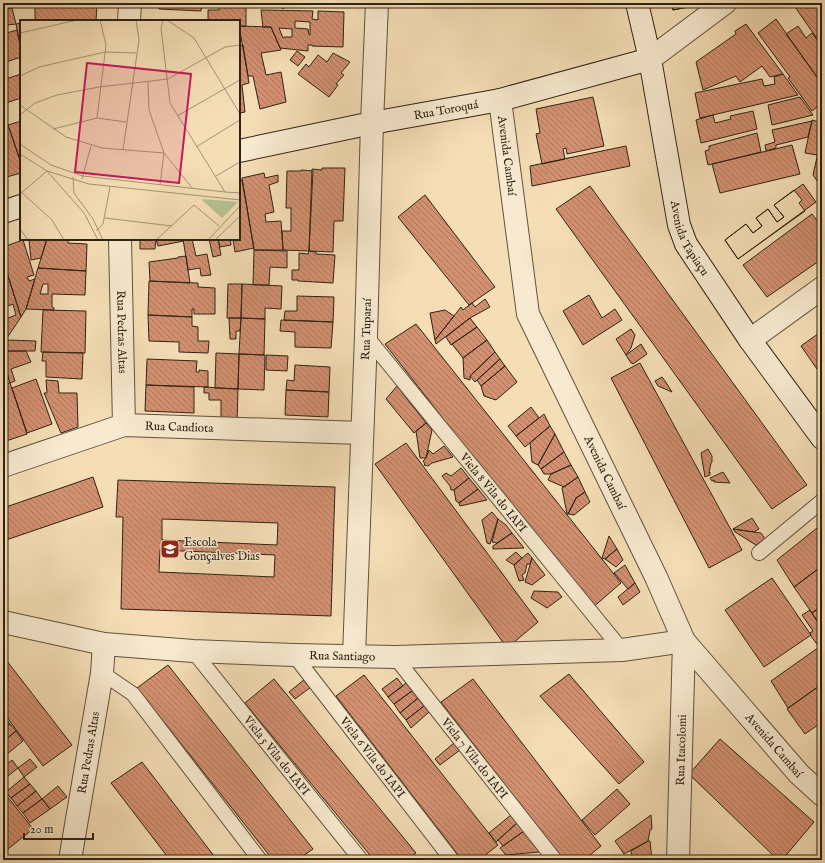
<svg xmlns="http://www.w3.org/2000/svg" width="825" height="863" font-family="'IM FELL English',serif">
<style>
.building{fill:url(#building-back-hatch);stroke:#2d2214;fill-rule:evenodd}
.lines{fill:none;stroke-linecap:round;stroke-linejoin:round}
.lane-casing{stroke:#5f513c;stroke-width:16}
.street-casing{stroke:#5f513c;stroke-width:24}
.secondary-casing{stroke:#2d2214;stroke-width:24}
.lane{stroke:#f8ead0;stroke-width:14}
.street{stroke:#f8ead0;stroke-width:22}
.secondary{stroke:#f8ead0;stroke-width:22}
.labels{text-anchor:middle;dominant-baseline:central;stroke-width:3;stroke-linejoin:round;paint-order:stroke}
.street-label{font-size:12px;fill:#2d2214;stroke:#f8ead0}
.poi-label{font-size:12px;fill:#2d2214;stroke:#f8ead0;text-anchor:start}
.inset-road{fill:none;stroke:#a59375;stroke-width:1}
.view{fill:#c2185b;fill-opacity:0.15;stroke:#c2185b;stroke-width:2}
.inset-edge{fill:none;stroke:#2d2214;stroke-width:2}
</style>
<defs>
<pattern id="building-back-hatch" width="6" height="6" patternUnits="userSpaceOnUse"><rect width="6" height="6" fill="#d49172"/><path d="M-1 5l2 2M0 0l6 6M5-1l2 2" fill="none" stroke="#ac765c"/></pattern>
</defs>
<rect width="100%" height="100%" fill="#f5deb6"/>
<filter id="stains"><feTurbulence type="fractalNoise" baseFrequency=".005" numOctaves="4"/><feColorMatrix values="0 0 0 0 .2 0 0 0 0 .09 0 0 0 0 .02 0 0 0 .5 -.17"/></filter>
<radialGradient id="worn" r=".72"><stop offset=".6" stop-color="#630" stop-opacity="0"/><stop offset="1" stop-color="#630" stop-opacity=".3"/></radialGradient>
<path class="building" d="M35,3H97L96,21H35Z
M159,3H202L201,11L159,9Z
M219,3H246V26H239V21H208V10H219Z
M277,3H288L283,9Z
M672,3H687L688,7L673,10Z
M672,3H687L688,7L673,10Z
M794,3H822V46L793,4Z
M12,8L16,24L7,25L5,9Z
M261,10L313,11L312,19L318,20V11L344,12L343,47L312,46V45H308V51L280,48L271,27H263ZM295,21L310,22V35H309L308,29L295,28ZM279,28L292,29V37H284L283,38Z
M776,19L822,84V103L812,111L788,78L790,77L758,33Z
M21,23V40H19L16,24Z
M746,24L783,74L770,77L762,66L740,82L736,76L703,90L696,62L736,34L735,31Z
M239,26L271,27L281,50L261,53L266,75L281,72L286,102L260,109L253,76H248Z
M798,26L806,38L812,33L822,46V84L786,34Z
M17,30L21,49V57L3,63V34Z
M243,45L249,83L242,85L245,112L239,113V46Z
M297,51L305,57L298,66L290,60Z
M333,53L350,62L341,73L344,75L336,84L338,85L329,97L298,74L306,64L309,67L318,55L327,62Z
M3,67H4L8,78L3,80Z
M21,74V98L3,104V80Z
M783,74L798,95L700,118L695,93L762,79L764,86L775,84L774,77Z
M593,97L604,146L567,154L566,148L563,149L565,159L542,164L536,134L540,133L536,109Z
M800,97L813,115L772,125L768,105Z
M753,111L757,129L701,143L696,120L713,115L715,123L731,119L730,116Z
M812,120L822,123V135L817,155L805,153Z
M21,121V163L8,125Z
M812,121L808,137L776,145V148L766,151L765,145L775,142L772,130Z
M7,122L21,163V173L3,178V124Z
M757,133L761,152L708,165L705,151L709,150V146Z
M822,135V188L813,175Z
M792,145L800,174L720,193L712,164Z
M626,146L630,166L532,186L530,166Z
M322,168H345L343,221H334L333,252L309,251L312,169L322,170Z
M301,170L313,171L309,251L283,250L282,231H291V208H286L287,171H301Z
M264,173L265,178L278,175V182L269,185L274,212L265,214L266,222L281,221L283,250H254L242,178Z
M239,180H242L254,248L235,252L233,239L239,238Z
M803,184L816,202L738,259L725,240L746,224L753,233L762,226L756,218L768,209L777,222L784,217L774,205Z
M590,186L807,485L772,509L556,209Z
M794,190L802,200L799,203L805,211L738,259L725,240L746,224L753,233L762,226L756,218L768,209L777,222L784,217L774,205Z
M425,195L495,287L469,305L398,217Z
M812,214L822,227V259L767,297L743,265Z
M33,239H47L41,258L31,260L29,240Z
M47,239H68V243L87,244L86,271L38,268Z
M140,239H156L155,249H140Z
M156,239H183L184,241L158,246Z
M183,239H192L196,256L207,254L211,275L201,276L200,268L188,270Z
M209,239H218L221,255L213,257Z
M218,239H230L231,245L220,247Z
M23,240L34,275L27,277L29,281L35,279L26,309L21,317L3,260V247Z
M254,250L287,251V268L270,267L269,285H253Z
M309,251L316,252V254L335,255L333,283L298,281V280H292V270H299V253L308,254Z
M186,256L190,283L150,281L149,262L178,258V257Z
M3,260L21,317L3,344V320L16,315L13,304L3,308Z
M38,268L86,271L85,295L52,294V307L54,308V310L26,309ZM43,284H48V294H40Z
M149,281L198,283V287L215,288V314H194V309H192V317L148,315Z
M228,284H242L241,318H227Z
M242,284L282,286L281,309L265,308V319L241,318Z
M589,295L602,318L615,309L622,320L583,345L563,311Z
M297,296L334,297L333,322L284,320L285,311H297Z
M485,299L490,307L470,318L436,344L435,340L461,307L463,310L472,303L475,307Z
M43,310L86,311L85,353L41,352Z
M445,310L454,316L435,340L430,313Z
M148,315L192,317V326L198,327V341H209L208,353L179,352V342L149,341Z
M229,318H241L240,331H236V339H230Z
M241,318L265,319L264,355L239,354Z
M470,318L477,327L451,345L446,337Z
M281,320L333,322L331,348L295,347V332L280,331Z
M416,324L621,583L591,609L385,344Z
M477,327L487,340L463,358L452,344Z
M631,329L635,335L631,348L626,355L616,339Z
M822,331V366L817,369L801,346Z
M6,340L36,341L35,351H3V344Z
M487,340L495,352L470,376V380L464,378L463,358Z
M641,344L647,354L633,364L632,363H631L626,355Z
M3,351H26L31,362L11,369L15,381L10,383L3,361Z
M43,352L83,353L82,379L46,377V361H42Z
M495,352L500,359L475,382L470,376Z
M216,353L239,354L238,389L215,388Z
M239,354L265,355L264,390L238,389Z
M266,355L288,356L287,371L266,370Z
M147,359L197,361L196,372H199V370L208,371V387L146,385Z
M500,359L505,366L481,386L477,380Z
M3,361L9,379L3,381Z
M640,363L742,550L709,568L611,378Z
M295,365L330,367L329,392L286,390L287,380L294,381Z
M505,366L517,382L496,400L484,396L481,386Z
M662,377L665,381L672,392L658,386L655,381Z
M36,379L52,424L27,433L12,388Z
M46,380L58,381L59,393H77L78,427L61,433L44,393H47Z
M3,382H5L6,384L10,383L27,434L3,442Z
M146,385L194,387V413L145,411Z
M397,386L426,423L414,433L386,399Z
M204,387L238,389L237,423L221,422V400H209V393H204Z
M286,390L329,392L328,417L285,415Z
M531,407L539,418L516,436L508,426Z
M544,414L550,426L525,447L516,436Z
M426,423L432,430L426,458H420L416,431Z
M550,426L555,434L538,465L532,462L530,443Z
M555,434L564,452L541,469L538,465Z
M406,443L538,622L507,648L375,464Z
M444,446L453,457L432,463L428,466L424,465L425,464L423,461L426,458L429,450L433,454Z
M708,449L712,456V462L711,463L709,473L710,472V475L705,477L701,453Z
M564,452L571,465L551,474H544L541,469Z
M571,465L578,477L564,487L548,480L551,474Z
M461,468L469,478L454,490H451L450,486L442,476L446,473L451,476Z
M723,472L730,483L714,482V480L712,481L710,478Z
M93,477L103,507L3,541V508Z
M578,477L585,492L576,498L568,514H567L562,488Z
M469,478L478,489L459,503L456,501L454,490Z
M118,480L335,487L331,616L121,609L123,517H116ZM162,519L278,523L277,545L162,540ZM160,550L275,555L274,577L159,572Z
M478,489L487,500L460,506L459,503Z
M585,492L590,502L574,515L568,514L576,498Z
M492,512L498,519L490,544L487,543L482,520Z
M752,518L759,529L754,532L733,529Z
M498,519L506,525L512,533L497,543L492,542Z
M822,524V566L794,587L777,560Z
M733,529L761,533L765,539L756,545L735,532Z
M512,533L524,548L493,549V546Z
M609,536L617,549L605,559L602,558Z
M617,549L623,560L616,567L605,559Z
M516,552L522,558L514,565L506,560Z
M528,553L532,558L530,564H527L525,573L522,575L524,580L519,581L514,565Z
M532,558L545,575L532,585L525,582Z
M625,565L635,583L628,589L614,573Z
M822,566V606L812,613L794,587Z
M772,578L811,635L764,667L725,610Z
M635,583L640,592L623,605L618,597Z
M534,591L558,592L562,597L547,608L531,598Z
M818,608L821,612L822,611V629L812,613Z
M810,610L822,629V645L819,647L811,636L810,633L813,631L802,615Z
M822,645V684L788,708L771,681Z
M3,656L72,745L43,766L3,712Z
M168,665L313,849L297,860H273L137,688Z
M569,674L644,762L619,784L540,696Z
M364,675L498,845L479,860H462L336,696Z
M397,678L403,686L388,697L382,689Z
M274,679L416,853L407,860H374L245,703Z
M305,679L311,687L295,699L289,692Z
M473,679L601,846L584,860H563L441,702Z
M406,683L412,691L394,704L388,697Z
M822,684V722L805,734L787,709Z
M412,691L418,698L400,713L394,704Z
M418,698L424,706L406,720L400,713Z
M424,706L429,712L411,728L406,720Z
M3,716H4L10,724L3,729Z
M10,724L16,731L3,742V729Z
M16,731L23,741L6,755L3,751V742Z
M720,739L814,822L782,860H778L689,774Z
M454,743L460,750L440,765L435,759Z
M30,759L37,767L24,777L18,768Z
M12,760L18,768L3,780V767Z
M142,762L214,856L209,860H170L111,783Z
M24,777L30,784L11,798L6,792Z
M30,784L36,791L17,806L11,798Z
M58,786L67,797L50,809L42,799Z
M617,789L630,804L595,835L582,820Z
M3,791L33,829L3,853Z
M36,791L42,799L23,813L17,806Z
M42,799L50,809L30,823L23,813Z
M511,815L517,823L496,842L489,833Z
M651,815L652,829L650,830L648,841L624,854L615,841Z
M517,823L524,831L503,846L498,840Z
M524,831L539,850V852L506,855L500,848Z
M648,841H650L652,860H632L631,851Z"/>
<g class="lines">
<defs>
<g id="lane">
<path id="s1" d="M366,336L622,650"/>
<path d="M759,553L822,501"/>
<path id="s2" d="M193,651L361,860"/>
<path id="s3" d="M294,655L452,860"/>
<path id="s4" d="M395,657L555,860"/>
<path d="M102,673L133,694L260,860"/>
</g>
<g id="street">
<path d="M129,21L130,3"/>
<path d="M650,59L725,3"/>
<path id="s5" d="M500,100L528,314L656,577L684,641L799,774L822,795"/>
<path id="s6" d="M120,239L124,425"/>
<path d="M750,340L822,288"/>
<path id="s7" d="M3,466L124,425L362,433"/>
<path id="s8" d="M3,622L104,644L193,651L294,655L395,657L622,650L684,641"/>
<path id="s9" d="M354,656L366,336L372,123L377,3"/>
<path id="s10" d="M70,860L102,673L104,644"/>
<path id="s11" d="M678,860L684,641"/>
</g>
<g id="secondary">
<path id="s12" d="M637,3L650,59L679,225L686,244L750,340L822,438"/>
<path id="s13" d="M239,151L372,123L500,100L650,59"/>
<path d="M3,212L21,206"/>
</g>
</defs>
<use href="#lane" class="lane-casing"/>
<use href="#street" class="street-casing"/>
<use href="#secondary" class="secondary-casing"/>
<use href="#lane" class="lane"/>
<use href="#street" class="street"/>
<use href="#secondary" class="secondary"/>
</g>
<defs>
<symbol id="school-square" viewBox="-11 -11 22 22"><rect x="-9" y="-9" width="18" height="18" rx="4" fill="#8f2418" stroke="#f8ead0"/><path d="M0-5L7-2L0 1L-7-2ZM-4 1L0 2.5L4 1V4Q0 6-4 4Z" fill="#fff"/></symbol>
</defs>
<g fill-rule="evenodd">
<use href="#school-square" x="159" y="538" width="22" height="22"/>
</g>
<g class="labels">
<g class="street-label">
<text stroke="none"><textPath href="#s13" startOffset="211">Rua Toroquá</textPath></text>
<text stroke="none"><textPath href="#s5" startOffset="56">Avenida Cambaí</textPath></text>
<text stroke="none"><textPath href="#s12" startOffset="242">Avenida Tapiaçu</textPath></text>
<text stroke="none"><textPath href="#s9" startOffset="327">Rua Tuparaí</textPath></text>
<text stroke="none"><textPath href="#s6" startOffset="93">Rua Pedras Altas</textPath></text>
<text stroke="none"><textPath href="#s7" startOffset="183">Rua Candiota</textPath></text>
<text stroke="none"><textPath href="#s5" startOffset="392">Avenida Cambaí</textPath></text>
<text stroke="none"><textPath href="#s1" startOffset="202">Viela 8 Vila do IAPI</textPath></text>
<text stroke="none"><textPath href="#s8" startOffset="342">Rua Santiago</textPath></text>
<text stroke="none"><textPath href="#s5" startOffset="716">Avenida Cambaí</textPath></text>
<text stroke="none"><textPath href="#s11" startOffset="110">Rua Itacolomi</textPath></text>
<text stroke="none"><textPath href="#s10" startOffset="109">Rua Pedras Altas</textPath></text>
<text stroke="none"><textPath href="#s2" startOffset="134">Viela 5 Vila do IAPI</textPath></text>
<text stroke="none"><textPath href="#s3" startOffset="129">Viela 6 Vila do IAPI</textPath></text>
<text stroke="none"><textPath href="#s4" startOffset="129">Viela 7 Vila do IAPI</textPath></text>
</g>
<g class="poi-label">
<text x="184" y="542">Escola<tspan x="184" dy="14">Gonçalves Dias</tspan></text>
</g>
</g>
<g transform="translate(20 20)">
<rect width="220" height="220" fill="#f5deb6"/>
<path d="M184,179L218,182L202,198L182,180Z" fill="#b6c292"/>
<path class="inset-road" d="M143,0L141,8L150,83L205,172L220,173M147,0L174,18L220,94M0,13L57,0M0,56L19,47L85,32L116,33M128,62L129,90L144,133L173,169M0,85L46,117L82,128L144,133M0,95L15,83L37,75L79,67L148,59L205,27L220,25M157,96L220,60M77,98L86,25L80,0M33,109L77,98L106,102M0,124L31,145L63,156L205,172M176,127L220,100M103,130L119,20L116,0M0,134L27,151L69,164L220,180M196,156L220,142M53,157L54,173L73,199L83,220M62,159L71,126M140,165L144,133M0,171L32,200L44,220M0,174L27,151L64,193L78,220M85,198L152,206M0,209L8,220M76,211L83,204L90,167M136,220L174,185L199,206M188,220L220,186M195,220L220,196"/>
<path class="view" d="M67,43L171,54L159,163L55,152Z"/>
<rect width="220" height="220" class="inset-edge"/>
</g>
<rect width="825" height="863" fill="none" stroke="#f5deb6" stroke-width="16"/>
<rect x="4" y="4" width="817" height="855" fill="none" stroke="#2d2214" stroke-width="2"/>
<rect x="8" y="8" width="809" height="847" fill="none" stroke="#2d2214"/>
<path d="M24 833v6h69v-6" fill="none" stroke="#2d2214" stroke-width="2"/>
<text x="30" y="833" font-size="12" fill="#2d2214" stroke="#f8ead0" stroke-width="3" paint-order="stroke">20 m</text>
<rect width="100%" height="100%" filter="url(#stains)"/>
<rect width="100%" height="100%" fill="url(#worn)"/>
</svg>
